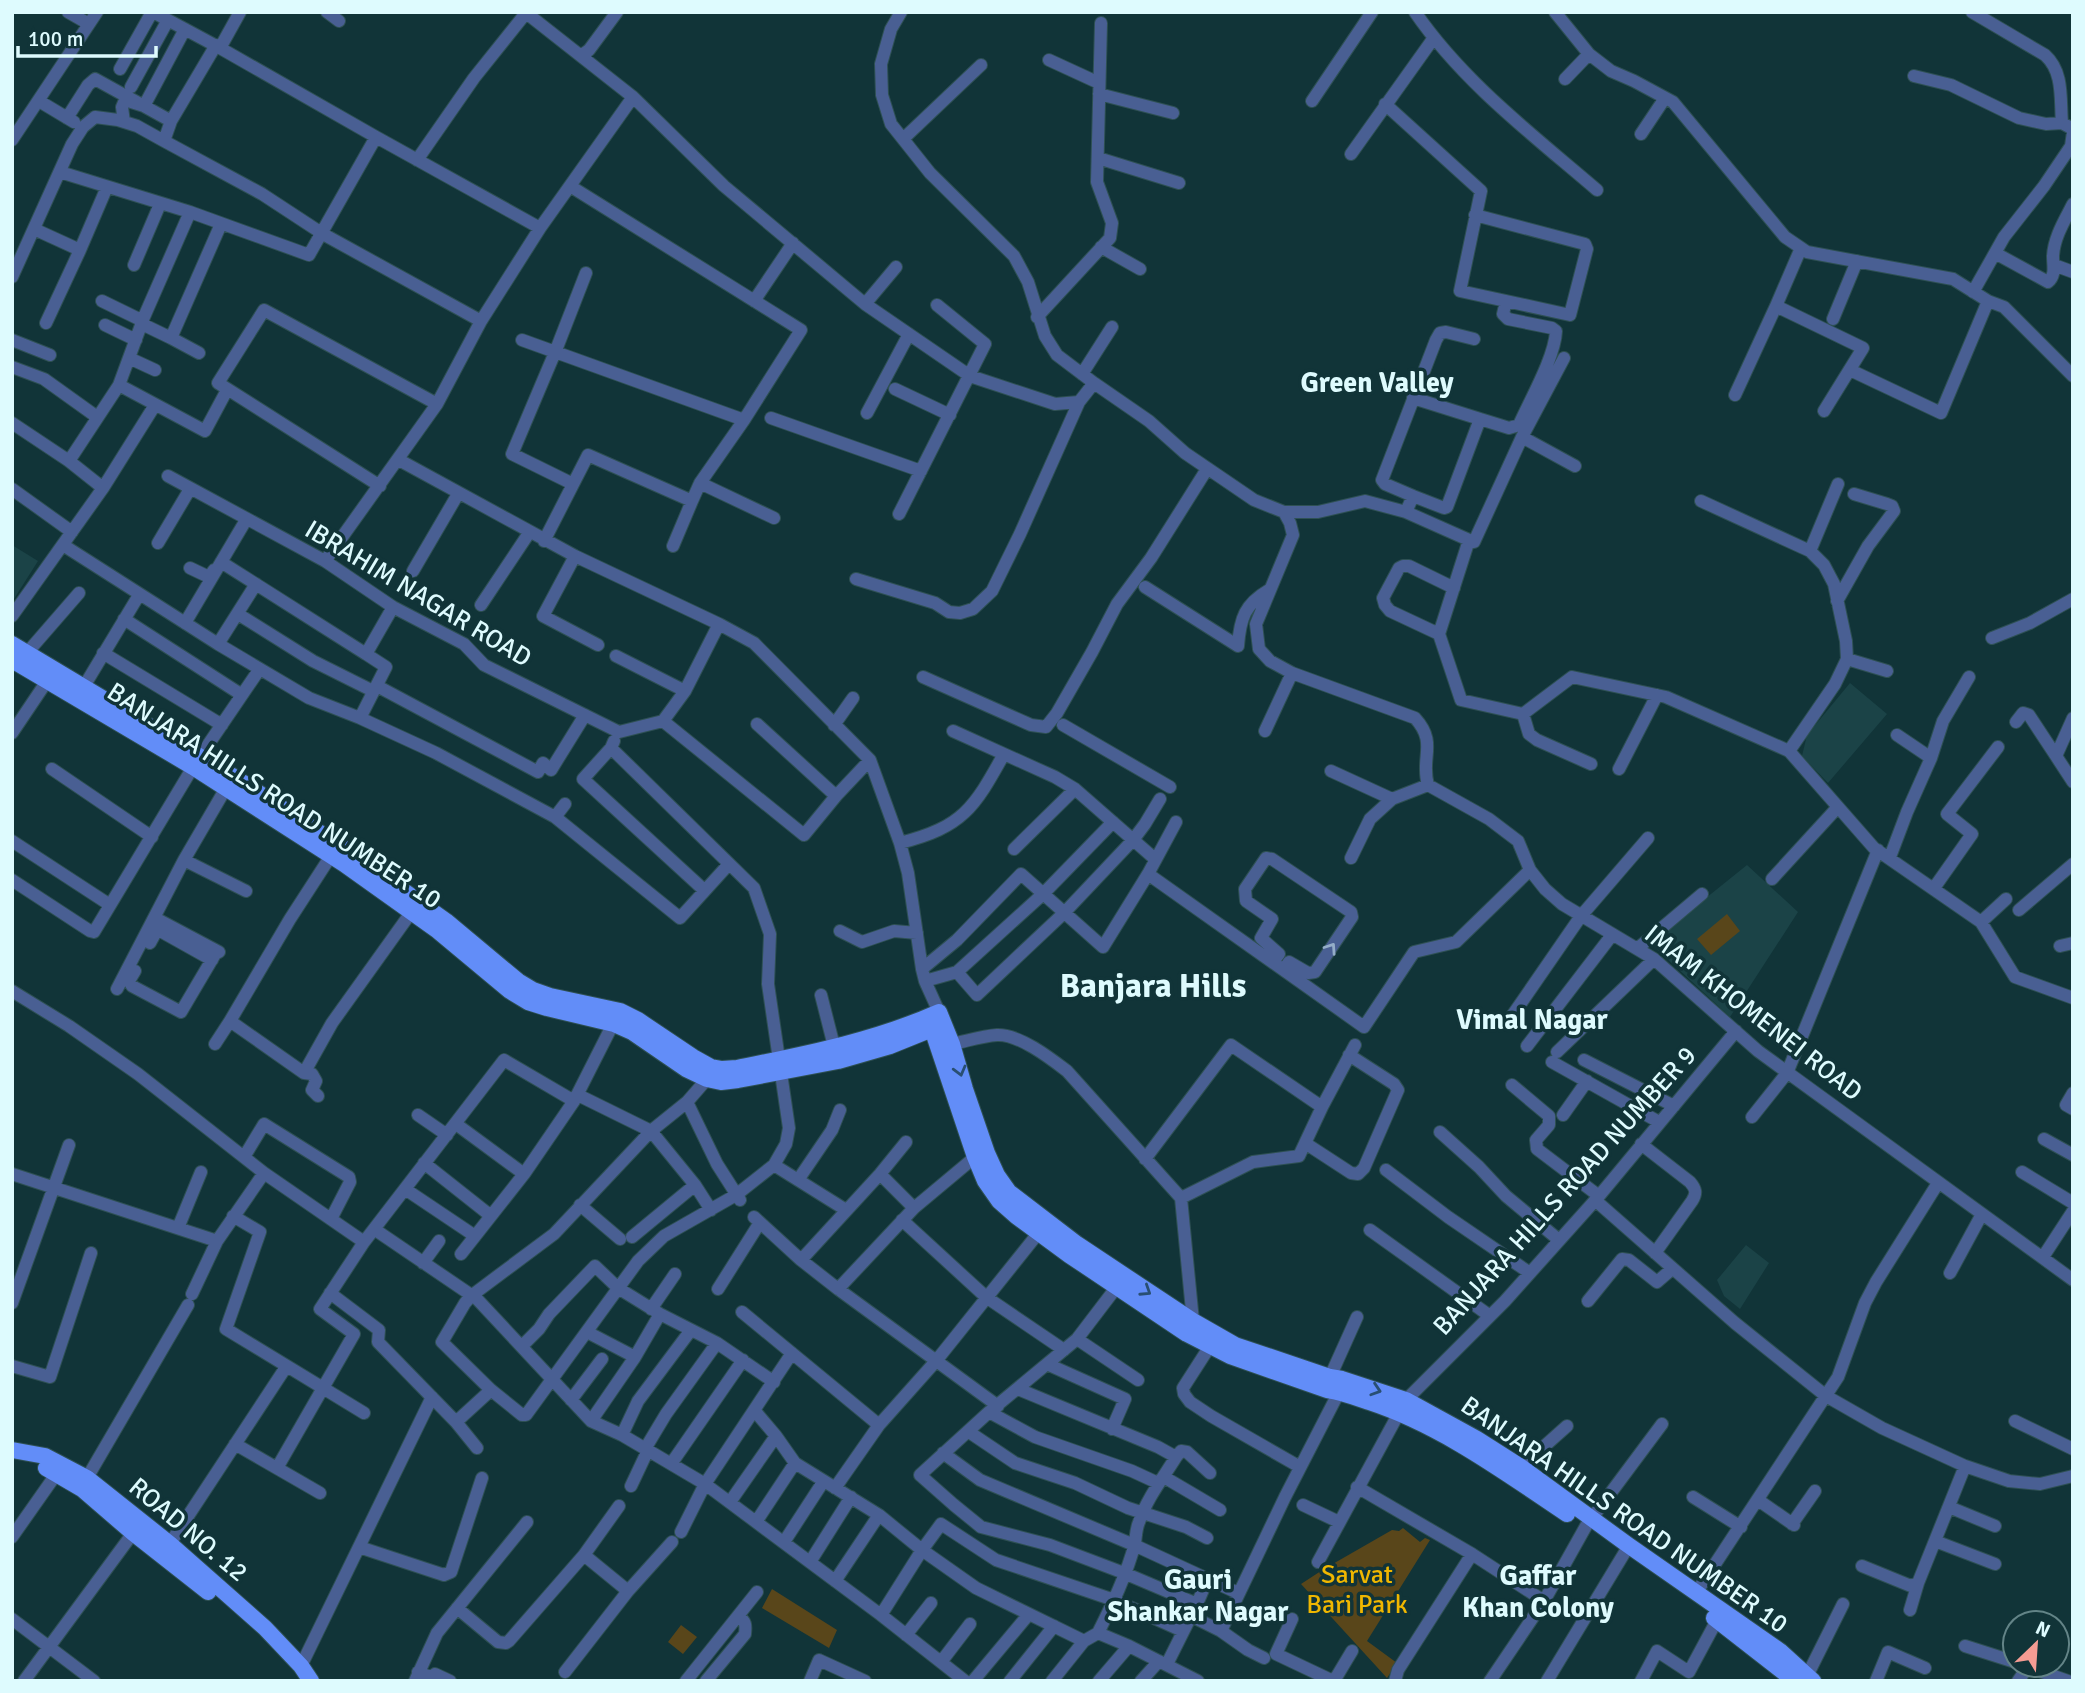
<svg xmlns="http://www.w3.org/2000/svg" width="2085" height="1693" font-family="Signika,sans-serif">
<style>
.built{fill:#1b4347}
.green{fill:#59461a}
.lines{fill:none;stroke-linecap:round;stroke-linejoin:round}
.minor-casing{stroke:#2e5054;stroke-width:14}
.major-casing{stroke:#2e5054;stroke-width:18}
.minor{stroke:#495f93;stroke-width:12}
.major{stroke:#628df8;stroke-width:16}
.oneway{stroke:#94adc8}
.oneway2{stroke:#294f72}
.labels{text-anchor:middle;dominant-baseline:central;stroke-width:7;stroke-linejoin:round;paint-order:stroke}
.street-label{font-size:26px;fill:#defbfe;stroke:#113438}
.park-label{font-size:26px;fill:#f0b700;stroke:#113438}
.neighbourhood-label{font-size:28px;font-weight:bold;fill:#defbfe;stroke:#113438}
.district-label{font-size:33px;font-weight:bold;fill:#defbfe;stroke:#113438}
</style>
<rect width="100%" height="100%" fill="#113438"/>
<path class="built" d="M12,545L38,561L12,602Z
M1850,683L1887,714L1828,783L1802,756L1807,735Z
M1747,865L1798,912L1730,1017L1650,943Z
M1746,1245L1769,1263L1740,1309L1724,1296L1717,1280Z"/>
<path class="green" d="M1727,914L1740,931L1711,955L1697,939Z
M1403,1528L1420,1542L1425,1538L1430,1540L1367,1641L1397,1663L1387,1678L1301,1584L1324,1569L1392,1530L1399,1531Z
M772,1589L837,1630L829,1648L762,1608Z
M681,1625L697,1637L683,1654L668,1642Z"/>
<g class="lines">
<defs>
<path id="minor" d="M68,12L89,24
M153,12L220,48L376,137L540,228
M327,12L339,21
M525,12L633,97L724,186L865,304L970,376L1055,404L1079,402L1094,383L1149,421L1185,453L1254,500L1284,512H1318L1365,501L1406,512L1469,540L1439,634L1461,700L1523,714L1572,677L1666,697L1789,751L1874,848L1981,922L2015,977L2073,998
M901,12L891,29L881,64L882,95L891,124L930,173L1014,256L1028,282L1045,336L1057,355L1094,383
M1415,12C1463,82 1533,135 1597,190
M1555,12L1589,54L1611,71L1634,81L1673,102L1785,237L1807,252L1953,279L1988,301L2004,307L2073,376
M1972,12L2045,55C2064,72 2060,99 2062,123
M220,48L240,12
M582,55L589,50L617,12
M1049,60L1099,83
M120,69L152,12
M1914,76L1951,85L2019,118L2046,124L2062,123L2073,129
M1565,79L1589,54
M131,87L168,20
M1099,94L1173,113
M39,101L74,122
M1312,101L1372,12
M1385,104L1481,191L1460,291L1570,315L1587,249L1585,244L1475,215
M67,118L88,85L95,79L171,121
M124,122L122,107L125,100L144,106L185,29
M1641,134L1665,98
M903,139L981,65
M12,140L97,12
M164,141L171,121L216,45
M1351,154L1433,39
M1098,158L1179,183
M417,160L474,78L526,13
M60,172L190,212L309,255L376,137
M34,229L80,250L107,187
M1101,247L1140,269
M1801,248L1776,306L1863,348L1824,411
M1995,253L2048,282C2056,275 2053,267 2053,256C2054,237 2065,220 2073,204
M134,265L160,204
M2054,265L2073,272
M12,277L72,144L83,127L95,117L118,120L137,126L164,141L262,194L323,234L481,321
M1973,292L2004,237L2044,186L2071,146L2073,132
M102,301L143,321
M754,301L793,243
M865,304L896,267
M1037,317L1110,238L1112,223L1097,182L1101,23
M1833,319L1857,261
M46,323L80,250
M142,324L171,338
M105,325L136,340
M12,340L50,355
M522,340L744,420L801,330L570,186
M199,353L171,338L221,224
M129,358L155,370
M12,367L44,379L97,417
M1850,370L1941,413L1988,301
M1082,374L1112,327
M119,385L205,431L227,390
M895,389L950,415
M1735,395L1776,306
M867,413L909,334
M771,418L921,471
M1480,419L1509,428L1519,425C1530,400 1555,357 1556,331L1552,328L1508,319L1503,314L1506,301
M12,423L69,461L103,488
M1522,437L1575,466
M399,460L575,556L719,624L754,643L870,760L900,843L908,873L922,969L925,981L939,1012
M69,461L119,385L144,317L190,212
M168,476L325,561L393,607L464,644L484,665L619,732L663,721L685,691L719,624
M700,483L744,420
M573,484L512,454L556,350L586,273
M380,486L218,383L264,310L437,404
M12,489L72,532
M1413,496L1444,508L1447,507L1480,419L1413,398
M1701,501L1810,551L1824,565L1834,584L1846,641L1847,659L1835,684L1789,751
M1284,512L1290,523L1293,535L1256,624L1259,649L1270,661L1292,673L1415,718C1438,743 1420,758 1428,785L1489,819L1518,841L1530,870L1545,889L1562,904L1654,959L1758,1051L2073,1280
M1406,512L1413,496L1385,484L1382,480L1436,340L1440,333L1446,332L1474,339
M899,514L985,344L937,305
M544,541L588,455L692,501L700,483L774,518
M1474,542L1522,437L1564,358
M158,543L190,489
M63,545L218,644L309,698L360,718L436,753L555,817L680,918L729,864
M673,546L692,501
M1810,551L1838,484
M575,556L543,616L598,645
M325,561L437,404L481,321L540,228L633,97
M221,562L366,654
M190,568L209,577L214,570
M413,571L458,494
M856,579L935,603L949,612L960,613L973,609L992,591L1020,534L1079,402
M1145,587L1238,646C1240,618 1245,604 1269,590
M1837,601L1868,546L1894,511L1892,506L1887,504L1854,494
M481,605L529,533
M238,614L313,661L373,691
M12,616L103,488L155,405
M124,619L242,695
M185,623L246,520
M1439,634L1390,611L1385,605L1383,598L1399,568L1403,566H1409L1454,588
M1992,638L2030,623L2073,599
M218,644L256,584
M103,653L222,725
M26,654L79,593
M616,656L685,691
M1847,659L1887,671
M923,677L1031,725L1046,727L1057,713L1092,652L1117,604L1151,558L1207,469
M377,686L538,772L543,763L551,770L585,715
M83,688L139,595
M1523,714L1529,734L1537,740L1591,764
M360,718L386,667L366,654L393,607
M663,721L804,835L836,796L870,760
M2016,722L2023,713L2029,715L2056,756L2073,718
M757,724L836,796
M834,725L853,698
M1063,725L1170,787
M953,731L1055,777L1075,789L1155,859
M1265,731L1292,673
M12,733L47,681
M614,741L611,748L583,779L704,890
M611,748L754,888L770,934L768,984L789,1128L786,1144L774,1165L736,1195L664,1236L638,1261L526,1415H522L491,1390L442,1342L465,1303L471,1296L554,1234L651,1131L687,1102L707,1079
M2056,756L2073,782
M1931,758L1943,721L1969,677
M52,769L152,837
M1619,769L1657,695
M1331,771L1392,799
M555,817L565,804
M12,841L110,905
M900,843C963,827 974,808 1004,754
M1014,849L1075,789
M334,851L290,919L230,1021L304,1073L332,1023L415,907
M1890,857L1907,812L1931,758L1897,735
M1351,858L1370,819L1392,799L1428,785
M184,860L246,891
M1148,874L1364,1027L1414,952L1456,942L1530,870
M1772,879L1837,808
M12,880L90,931L94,932L193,767L259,670
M1934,888L1972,834L1947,814L1998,747
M2019,910L2073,864
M155,918L219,952
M1981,922L2006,899
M840,931L862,942L894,931L917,933
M150,943L156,932H162L212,960
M2060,946L2073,943
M1638,948L1702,894
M1273,962L1279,954L1261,938L1272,919L1246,901L1245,889L1266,858L1272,859L1351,912L1352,917L1315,972L1308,973L1289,962L1284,970
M922,969L957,940L1021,874L1103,947L1148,874L1176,822
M135,971L129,981L132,986L181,1012L217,951
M957,972L977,995L1064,913L1133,840L1145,824L1160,799
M925,981L957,972L1043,894L1113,822
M117,989L184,860L226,788
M12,991L69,1026L138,1074L264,1173
M821,995L836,1054
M1512,1016L1581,916L1648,838
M215,1044L230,1021
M952,1044C967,1041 982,1036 997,1035C1019,1034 1050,1058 1067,1071L1181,1198L1193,1321L1190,1327
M1527,1046L1612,935
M1557,1052L1654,959
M1584,1060L1674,1106
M1552,1062L1659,1122
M304,1073L312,1074L316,1081L312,1090L318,1096
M1512,1085L1549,1116V1125L1536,1140L1537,1149L1599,1196
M2073,1093L2066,1105L2073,1109
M578,1095L651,1131L695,1185L711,1210
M687,1102L717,1164L740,1200
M418,1115L447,1135
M1563,1115L1587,1081
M1752,1117L1787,1073L1878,850
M456,1124L524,1174
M1440,1132L1479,1167L1506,1196L1559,1240
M2044,1139L2073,1155
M1305,1143L1351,1173L1358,1174L1364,1168L1398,1090L1394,1084L1349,1055
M1641,1144L1690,1182C1696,1189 1697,1193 1692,1201L1655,1253
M244,1157L264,1124L349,1177L350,1182L331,1219
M1145,1159L1231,1045L1322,1107
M424,1163L491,1216
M774,1165L846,1210
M1386,1170L1448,1217L1530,1273
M2022,1172L2073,1203
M12,1174L217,1241
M880,1174L914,1208
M798,1180L832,1130L840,1110
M405,1189L475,1236
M1181,1198L1253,1162L1299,1156L1322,1107L1355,1045
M1595,1200L1735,1323L1826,1396L1882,1428L1965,1466L2009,1481L2040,1484L2073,1476
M580,1205L620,1239
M233,1216L260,1232L226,1329L364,1413
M754,1217L801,1260L838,1289L998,1406
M902,1220L986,1297L1064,1350
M178,1228L201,1172
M374,1229L477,1299L591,1421L622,1435L705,1484L881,1615L965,1681
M1370,1230L1490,1316
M632,1237L695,1185
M461,1254L524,1174L574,1101L616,1018
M2043,1257L2073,1211
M801,1260L880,1174L906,1142
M423,1263L439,1241
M1950,1273L1982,1214
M1122,1280L1077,1339L989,1412L920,1475L954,1505L981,1527L1050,1545L1124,1573L1197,1604
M718,1289L759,1224
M838,1289L914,1208L975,1157
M330,1293L379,1330L378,1342L456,1422L491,1390
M192,1294L217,1241L264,1173L364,1242
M1588,1301L1622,1259L1629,1260L1657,1282L1672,1269
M12,1303L69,1145
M651,1309L675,1274
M742,1312L879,1425
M587,1332L635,1357
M1077,1339L1138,1380
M522,1346L539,1329L549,1314L595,1266L618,1288L660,1314L717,1343L774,1382
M1210,1346L1183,1388L1184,1394L1190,1402L1211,1416L1300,1467
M1047,1364L1125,1399L1112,1429
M12,1366L50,1377L91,1253
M1330,1377L1357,1317
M1018,1389L1158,1447L1176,1457C1163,1478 1147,1498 1139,1522C1136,1529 1136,1536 1135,1543C1127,1574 1112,1605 1098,1633
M571,1400L602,1359
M754,1410L776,1436L795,1463L879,1515L922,1550L976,1588L1084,1641L1098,1633L1129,1646L1198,1681
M989,1412L1035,1437L1132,1471L1158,1483
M591,1421L635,1357L660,1314
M2015,1421L2073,1449
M456,1422L477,1448
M969,1432L1015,1463L1075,1483L1128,1508L1186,1527L1207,1538
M622,1435L638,1401L691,1330
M235,1444L320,1493
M645,1449L666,1414L717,1343
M943,1453L980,1480L1134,1545L1238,1593
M1176,1457L1181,1451L1187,1452L1210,1473
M671,1464L743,1360
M1521,1467L1567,1426
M277,1468L354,1334L320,1309L364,1242L504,1060L574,1101
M1164,1477L1220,1510
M87,1478L188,1305
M631,1486L648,1450
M1357,1487L1472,1554L1544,1601
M835,1488L879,1425L936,1361L1044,1226
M1693,1497L1741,1527
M1758,1500L1794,1525
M730,1502L776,1436
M1303,1505L1339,1522
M1949,1507L1995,1526
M756,1522L795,1463
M1792,1524L1815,1491
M681,1532L705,1484L792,1353
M12,1537L57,1473
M1935,1541L1995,1564
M784,1542L823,1482
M359,1547L444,1575L451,1572L482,1478
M165,1551L286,1367
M584,1555L628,1591
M810,1562L851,1497
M1318,1562L1406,1400L1505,1301L1599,1196L1736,1031
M1862,1566L1911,1586L1918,1583
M835,1581L879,1515
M1696,1593L1838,1377L1865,1303L1876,1282L1938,1183
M457,1608L498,1642L506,1643L509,1641L584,1555L619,1506
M1910,1610L1918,1583L1965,1466
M881,1615L922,1550L941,1524L996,1560L1114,1600L1183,1631
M1191,1616L1221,1631L1248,1650L1264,1658
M12,1619L94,1681
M1292,1619L1276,1654L1333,1681
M1221,1631L1285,1497L1339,1392
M906,1635L931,1603
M1965,1646L2015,1662
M941,1662L970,1624
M1167,1664L1197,1604L1208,1578
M301,1666L432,1397
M418,1672L431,1677L435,1674L450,1681
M565,1672L628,1591L672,1542
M1802,1680L1808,1674L1843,1604
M24,1681L133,1533
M415,1681L437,1633L527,1522
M686,1681L757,1592
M706,1681L745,1634C746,1625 746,1621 738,1616
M810,1681L819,1660L865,1681
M973,1681L1029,1614
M1010,1681L1054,1626
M1052,1681L1084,1641
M1099,1681L1129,1646
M1141,1681L1159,1661
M1334,1681L1352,1651
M1395,1681L1398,1670L1472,1554
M1490,1681L1544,1601L1586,1526L1662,1424
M1547,1681L1625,1552
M1641,1681L1657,1651L1689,1672L1717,1620
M1876,1681L1888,1652L1925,1668
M2018,1681L2028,1667L2068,1681"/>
<path id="major" d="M12,644L234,777L349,852L446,921L518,981L533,990L550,996L620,1011L638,1020L693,1057L711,1067L722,1069L737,1068C806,1054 874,1041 939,1012L952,1044L965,1089L987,1153L997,1175L1009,1192L1077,1244L1193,1321L1235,1345L1330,1377L1342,1379L1406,1400L1477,1439L1521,1467L1628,1545L1780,1651L1813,1681
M12,660L193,767L344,864L438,931L510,991L528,1002L547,1008L614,1024L632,1032L686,1069L707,1079L721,1082L738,1080L838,1061L890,1046L942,1025
M928,1017L975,1157L985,1181L999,1201L1016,1216L1069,1255L1187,1334L1230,1356L1327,1390C1342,1392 1355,1397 1369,1402C1442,1426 1504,1472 1567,1514
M12,1450L45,1456L87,1478L170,1544L265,1628L301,1666L311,1681
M46,1468L82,1489L133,1533L208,1592
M1714,1618L1795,1681"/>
</defs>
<use href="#minor" class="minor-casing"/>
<use href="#major" class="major-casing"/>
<use href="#minor" class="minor"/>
<use href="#major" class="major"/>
</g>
<defs><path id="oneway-chevron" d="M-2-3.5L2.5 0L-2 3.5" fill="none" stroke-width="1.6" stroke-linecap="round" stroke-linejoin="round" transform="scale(1.75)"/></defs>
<use class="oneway" href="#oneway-chevron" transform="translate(1331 948) rotate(-56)"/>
<g class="oneway2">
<use href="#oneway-chevron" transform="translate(960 1071) rotate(75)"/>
<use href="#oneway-chevron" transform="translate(1146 1291) rotate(33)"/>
<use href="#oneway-chevron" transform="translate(1376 1390) rotate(18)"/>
</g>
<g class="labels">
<g class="street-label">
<text transform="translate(418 594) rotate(31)">IBRAHIM NAGAR ROAD</text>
<text transform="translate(274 796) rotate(33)">BANJARA HILLS ROAD NUMBER 10</text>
<text transform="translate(1753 1013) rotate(38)">IMAM KHOMENEI ROAD</text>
<text transform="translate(1565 1191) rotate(-48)">BANJARA HILLS ROAD NUMBER 9</text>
<text transform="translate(1624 1515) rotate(35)">BANJARA HILLS ROAD NUMBER 10</text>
<text transform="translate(188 1530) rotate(40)">ROAD NO. 12</text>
</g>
<g class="park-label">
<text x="1357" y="1575">Sarvat<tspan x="1357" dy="30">Bari Park</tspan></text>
</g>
<g class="neighbourhood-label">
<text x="1377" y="383">Green Valley</text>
<text x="1532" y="1020">Vimal Nagar</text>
<text x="1538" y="1576">Gaffar<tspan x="1538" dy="32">Khan Colony</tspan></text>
<text x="1198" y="1580">Gauri<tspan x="1198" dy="32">Shankar Nagar</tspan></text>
</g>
<g class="district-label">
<text x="1153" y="986">Banjara Hills</text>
</g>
</g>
<rect width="2085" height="1693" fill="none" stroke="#defbfe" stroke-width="28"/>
<g transform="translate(2036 1644) rotate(25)"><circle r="33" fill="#113438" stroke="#638487" stroke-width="2"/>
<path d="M0-5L12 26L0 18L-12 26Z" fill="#f59c93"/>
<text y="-10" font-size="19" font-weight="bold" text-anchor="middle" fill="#defbfe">N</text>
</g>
<path d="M18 46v10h138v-10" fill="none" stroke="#defbfe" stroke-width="3.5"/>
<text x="28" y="46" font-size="21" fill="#defbfe" stroke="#113438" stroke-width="5" paint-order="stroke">100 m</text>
</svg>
